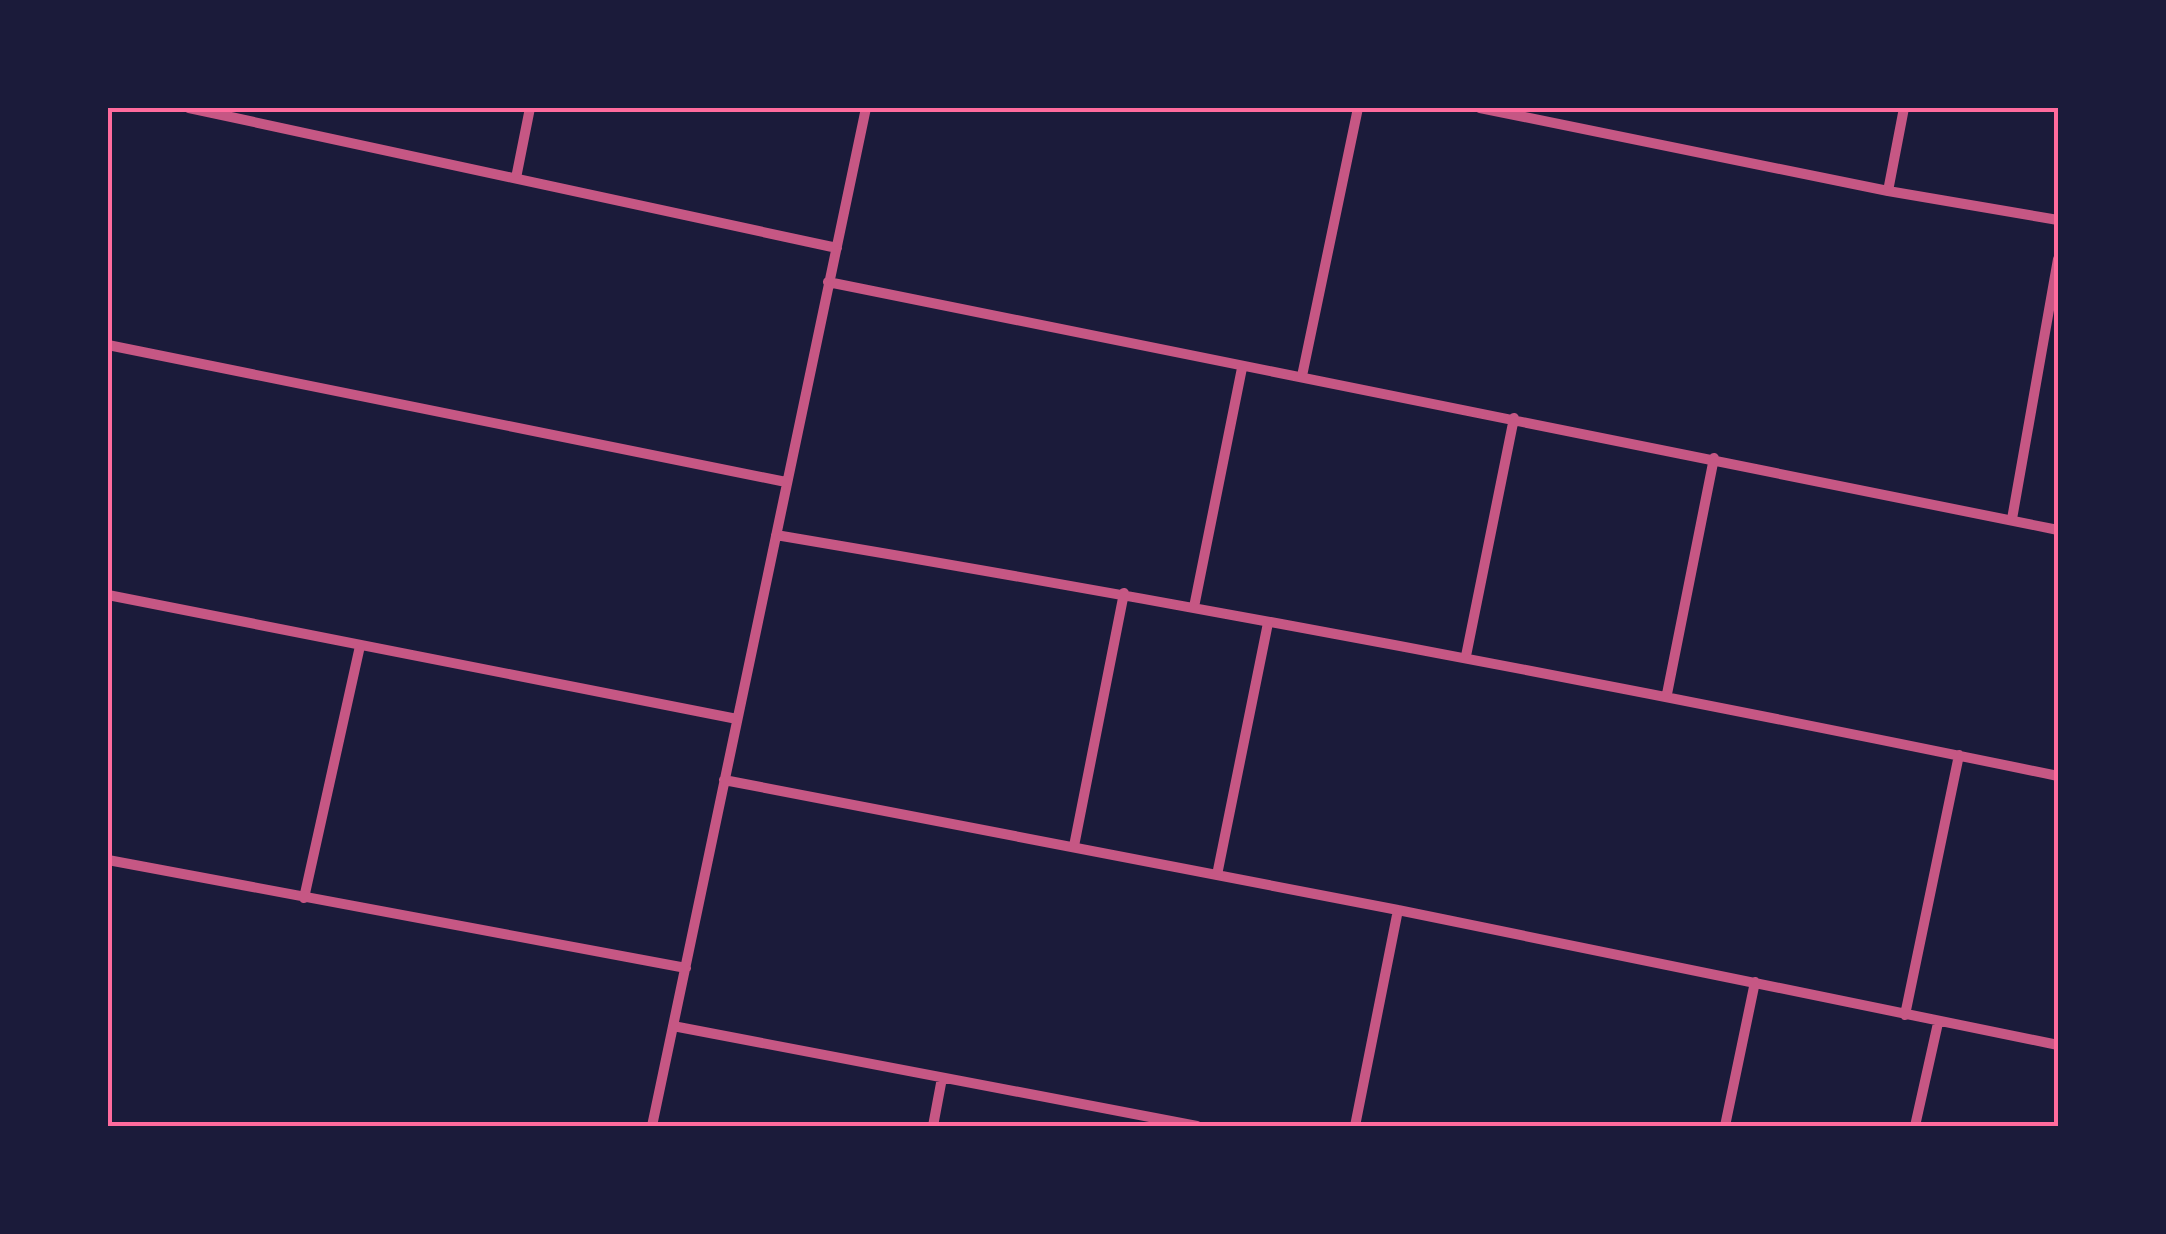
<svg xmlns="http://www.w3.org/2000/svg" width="2166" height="1234" font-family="'Source Sans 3',sans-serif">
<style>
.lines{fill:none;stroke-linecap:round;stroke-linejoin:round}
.minor{stroke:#c65784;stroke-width:10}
.neatline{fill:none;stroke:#ff6b9d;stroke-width:4}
</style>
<rect width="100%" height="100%" fill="#1b1b3a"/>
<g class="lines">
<path class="minor" d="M189,108L837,248
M1480,108L1888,191L2058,220
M516,178L530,108
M1888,191L1904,108
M828,282L2058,530
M108,345L786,482
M1302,376L1358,108
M2012,519L2058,259
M776,535C1205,607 1632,688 2058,776
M108,595L737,719
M1194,607L1242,368
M1466,656L1514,418
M1667,694L1714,458
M724,780L1398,910L2058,1045
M1074,846L1124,593
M108,860L686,968
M1217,875L1268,623
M304,898L360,646
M1905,1015L1959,755
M673,1026L1197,1126
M652,1126L866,108
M933,1126L942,1078
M1355,1126L1398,910
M1725,1126L1755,982
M1915,1126L1938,1023"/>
</g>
<rect width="2166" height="1234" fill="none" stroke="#1b1b3a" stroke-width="220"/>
<rect x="110" y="110" width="1946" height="1014" class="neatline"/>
</svg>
